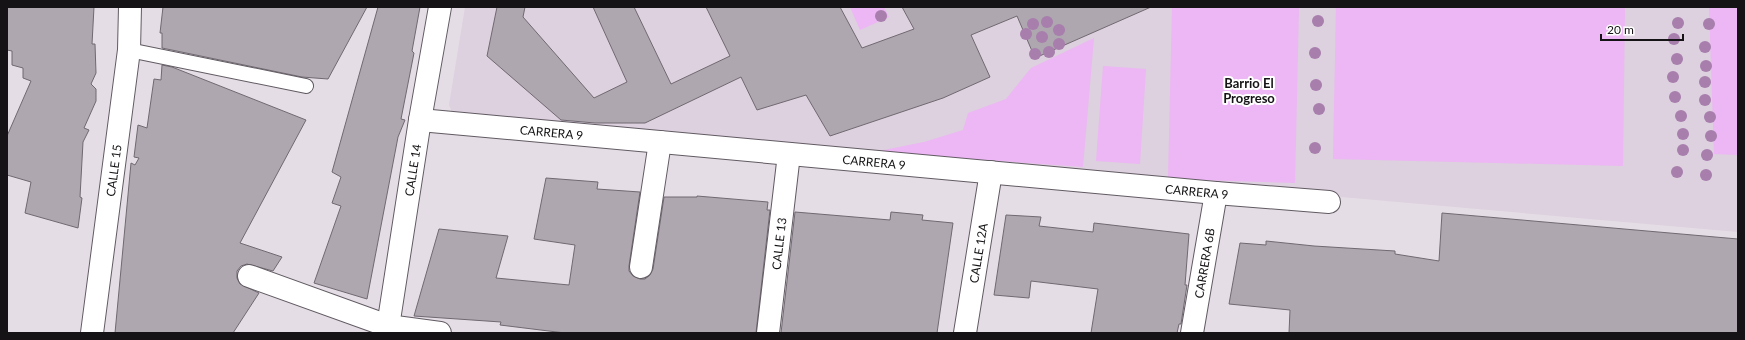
<svg xmlns="http://www.w3.org/2000/svg" width="1745" height="340" font-family="Lato,sans-serif">
<style>
.built{fill:#ddd0df}
.green{fill:#edb6f4}
.building{fill:#aea7af;stroke:#706971}
.lines{fill:none;stroke-linecap:round;stroke-linejoin:round}
.service-casing{stroke:#615a62;stroke-width:16}
.minor-casing{stroke:#615a62;stroke-width:24}
.service{stroke:#fff;stroke-width:14}
.minor{stroke:#fff;stroke-width:22}
.tree{fill:#a77eac}
.labels{text-anchor:middle;dominant-baseline:central;stroke-width:4;stroke-linejoin:round;paint-order:stroke}
.street-label{font-size:12px;fill:#151315;stroke:#fff}
.neighbourhood-label{font-size:13px;font-weight:bold;fill:#151315;stroke:#fff}
</style>
<rect width="100%" height="100%" fill="#e4dde5"/>
<path class="built" d="M465,7H1738V232L455,119L449,105Z"/>
<path class="green" d="M850,7H884L889,17L860,30Z
M1172,7H1299L1295,183L1168,179Z
M1336,7H1625L1623,166L1333,159Z
M1709,7H1738V155L1714,154Z
M1094,38L1083,167L874,152L924,142L963,130L968,113L1006,99L1031,68Z
M1103,66L1146,69L1140,164L1096,161Z"/>
<path class="building" d="M7,7H94L92,44H95L96,73L91,84L96,89V101L84,128L89,130L83,142L80,197L82,198L78,228L25,213L31,182L7,175V136L31,81L23,78V68L12,65V51L7,50Z
M163,7H367L328,79L302,77L162,48V33H160Z
M378,7H420L412,51L414,53L401,119L405,120L398,137L367,299L314,283L341,206L332,203L341,177L332,172Z
M497,7H525L523,17L594,98L627,82L593,7H634L671,84L730,56L706,7H840L862,48L914,29L902,7H1151L1035,58L1017,16L971,35L990,77L943,98L830,136L806,95L757,110L741,77L645,123H595L561,120L487,56Z
M162,65L172,67L306,120L240,243L282,257L273,271L247,264L241,266L237,271V278L240,284L259,293L233,333H115L131,163L135,165L139,158L134,157L138,125L147,128L154,79L161,80Z
M546,178L598,182L597,189L640,192L629,266V271L633,276L640,279H645L650,275L653,269L664,197H697V196L768,202L767,210H770L756,333H565L500,325L501,322L414,316L439,229L508,236L496,278L569,285L575,245L534,239Z
M795,212L890,220L891,212L923,215L922,220L953,223L937,333H781Z
M1442,213L1738,239V333H1289L1290,310L1229,304L1240,243L1266,245V241L1314,246L1395,251V254L1439,261Z
M1006,215L1041,217L1039,226L1093,232L1094,223L1189,234L1185,285H1187L1181,324H1179L1177,333H1091L1098,289L1031,281L1029,298L994,295Z"/>
<g class="lines">
<defs>
<path id="service" d="M129,50L306,86"/>
<g id="minor">
<path id="s1" d="M420,120L1216,193L1329,202"/>
<path d="M641,267L660,142"/>
<path d="M249,276L388,326L440,333"/>
<path id="s2" d="M92,333L129,50L130,7"/>
<path id="s3" d="M387,333L420,120L440,7"/>
<path id="s4" d="M768,333L789,154"/>
<path id="s5" d="M965,333L991,172"/>
<path id="s6" d="M1192,333L1216,193"/>
</g>
</defs>
<use href="#service" class="service-casing"/>
<use href="#minor" class="minor-casing"/>
<use href="#service" class="service"/>
<use href="#minor" class="minor"/>
</g>
<g class="tree">
<circle cx="881" cy="16" r="6"/>
<circle cx="1318" cy="21" r="6"/>
<circle cx="1047" cy="22" r="6"/>
<circle cx="1678" cy="23" r="6"/>
<circle cx="1033" cy="24" r="6"/>
<circle cx="1709" cy="24" r="6"/>
<circle cx="1059" cy="30" r="6"/>
<circle cx="1026" cy="34" r="6"/>
<circle cx="1042" cy="37" r="6"/>
<circle cx="1674" cy="39" r="6"/>
<circle cx="1059" cy="44" r="6"/>
<circle cx="1705" cy="47" r="6"/>
<circle cx="1049" cy="52" r="6"/>
<circle cx="1315" cy="53" r="6"/>
<circle cx="1035" cy="54" r="6"/>
<circle cx="1677" cy="59" r="6"/>
<circle cx="1706" cy="66" r="6"/>
<circle cx="1673" cy="77" r="6"/>
<circle cx="1705" cy="82" r="6"/>
<circle cx="1316" cy="85" r="6"/>
<circle cx="1675" cy="97" r="6"/>
<circle cx="1705" cy="100" r="6"/>
<circle cx="1319" cy="109" r="6"/>
<circle cx="1681" cy="116" r="6"/>
<circle cx="1710" cy="117" r="6"/>
<circle cx="1683" cy="134" r="6"/>
<circle cx="1711" cy="136" r="6"/>
<circle cx="1315" cy="148" r="6"/>
<circle cx="1683" cy="150" r="6"/>
<circle cx="1707" cy="155" r="6"/>
<circle cx="1677" cy="172" r="6"/>
<circle cx="1706" cy="175" r="6"/>
</g>
<g class="labels">
<g class="street-label">
<text stroke="none"><textPath href="#s1" startOffset="132">CARRERA 9</textPath></text>
<text stroke="none"><textPath href="#s1" startOffset="456">CARRERA 9</textPath></text>
<text stroke="none"><textPath href="#s2" startOffset="164">CALLE 15</textPath></text>
<text stroke="none"><textPath href="#s3" startOffset="165">CALLE 14</textPath></text>
<text stroke="none"><textPath href="#s1" startOffset="780">CARRERA 9</textPath></text>
<text stroke="none"><textPath href="#s4" startOffset="90">CALLE 13</textPath></text>
<text stroke="none"><textPath href="#s5" startOffset="81">CALLE 12A</textPath></text>
<text stroke="none"><textPath href="#s6" startOffset="71">CARRERA 6B</textPath></text>
</g>
<g class="neighbourhood-label">
<text x="1249" y="83">Barrio El<tspan x="1249" dy="15">Progreso</tspan></text>
</g>
</g>
<rect width="1745" height="340" fill="none" stroke="#151315" stroke-width="16"/>
<path d="M1601 34v6h82v-6" fill="none" stroke="#151315" stroke-width="2"/>
<text x="1607" y="34" font-size="12" fill="#151315" stroke="#ffffff" stroke-width="3" paint-order="stroke">20 m</text>
</svg>
